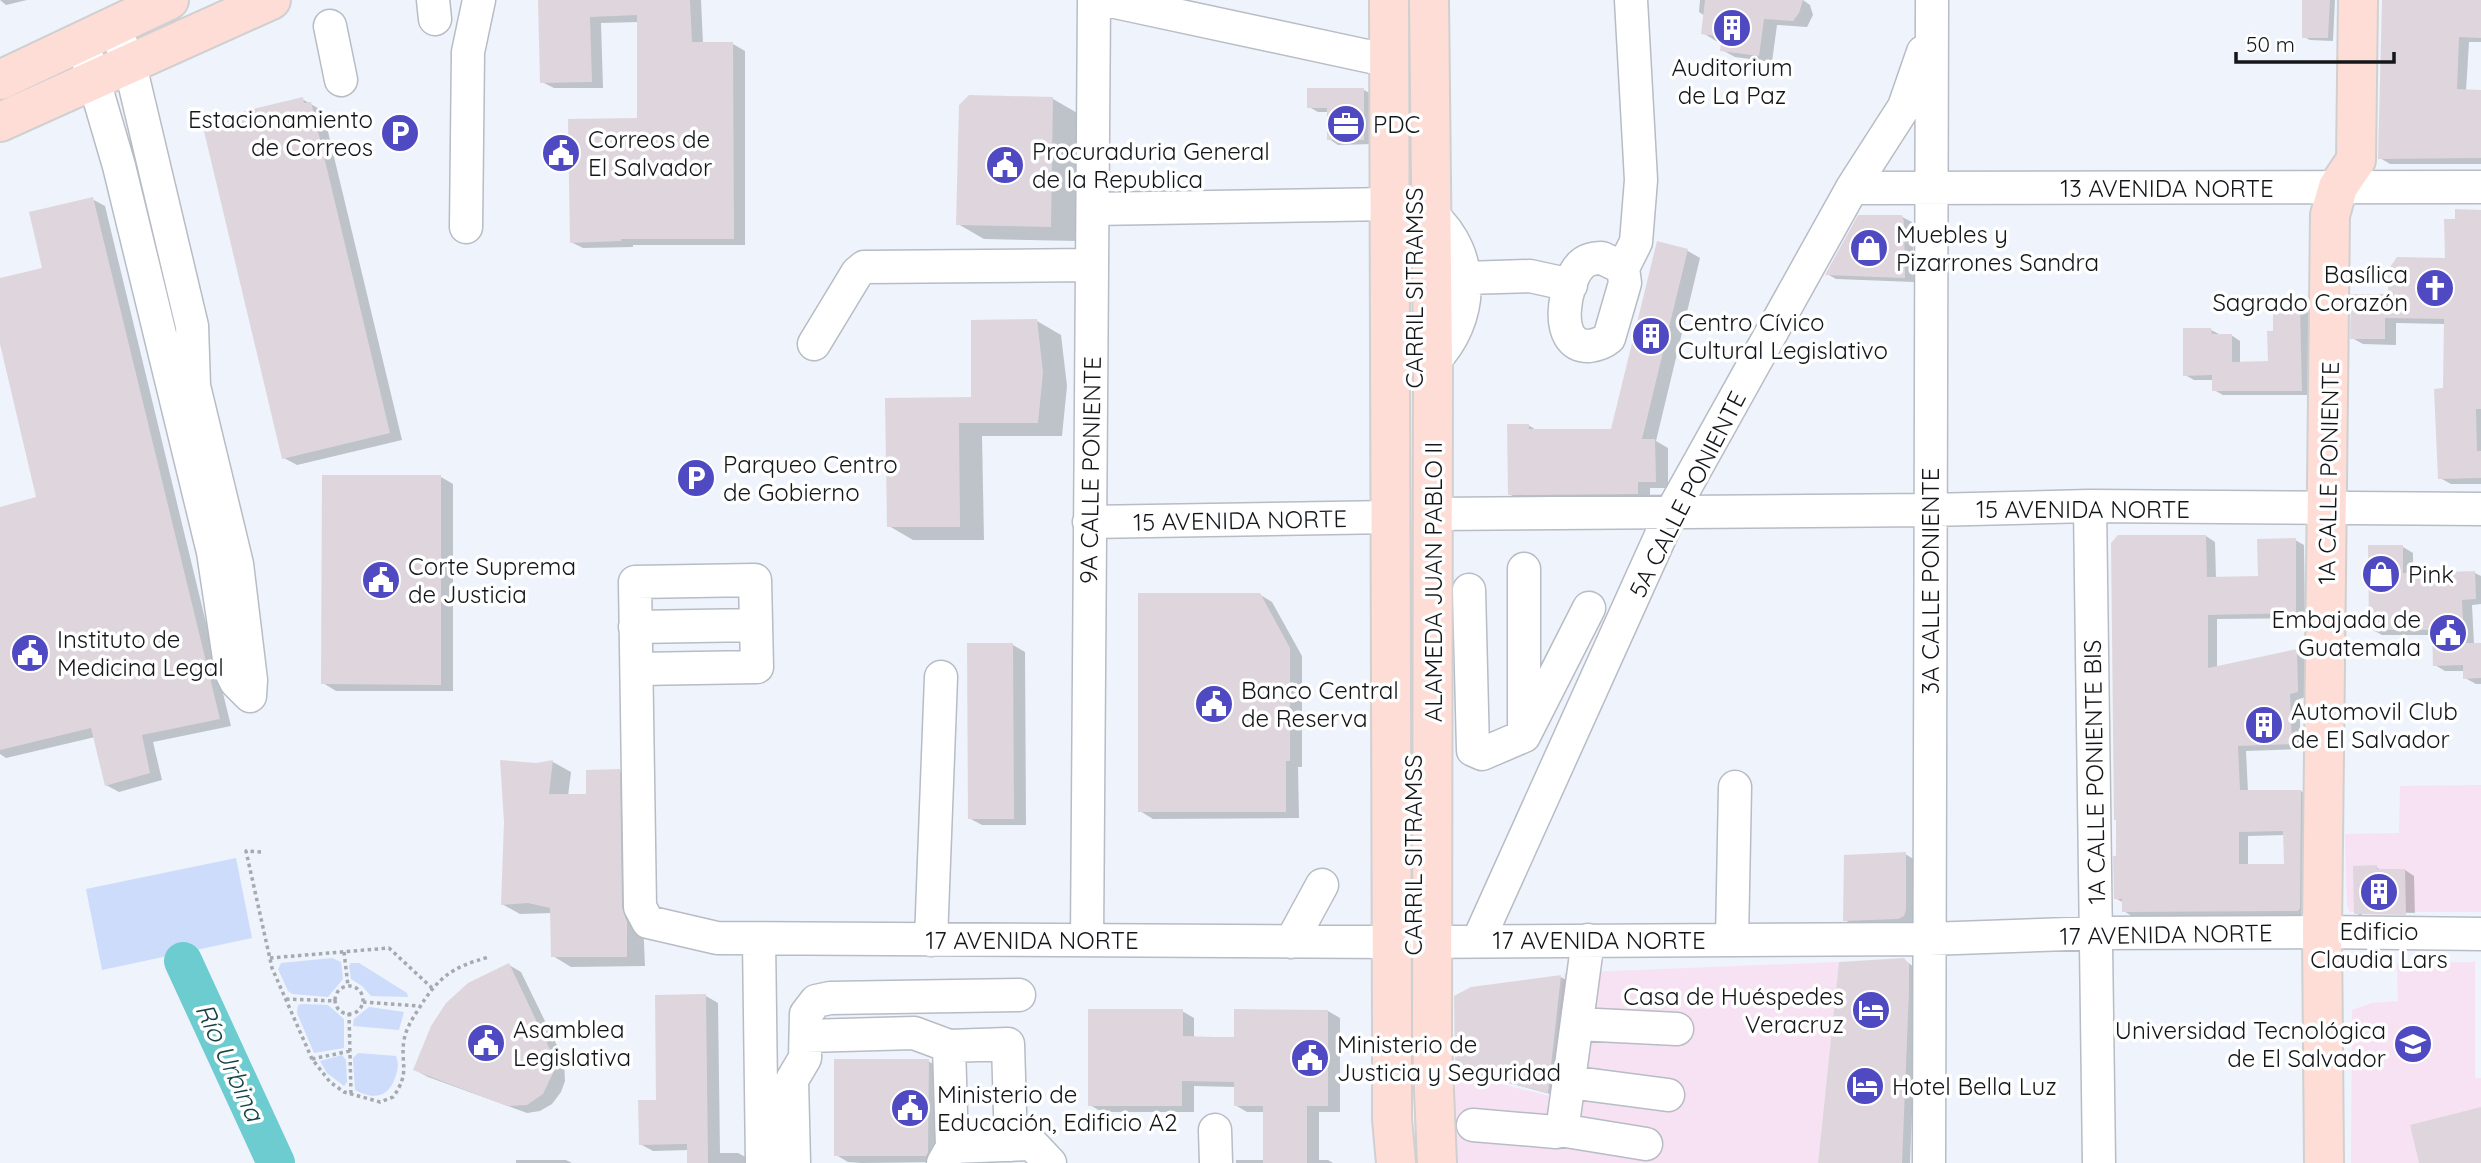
<svg xmlns="http://www.w3.org/2000/svg" width="2481" height="1163" font-family="Quicksand,sans-serif">
<style>
.education{fill:#f6e2f2}
.green{fill:#ccdcfa}
.shadow{fill:#0003;fill-rule:evenodd}
.lines{fill:none;stroke-linecap:round;stroke-linejoin:round}
.river{stroke:#6ccccf;stroke-width:38}
.building{fill:#dfd6dd;fill-rule:evenodd}
.minor-casing{stroke:#b7bcc5;stroke-width:35}
.major-casing{stroke:#d0d0d1;stroke-width:42}
.path{stroke:#a5a9b0;stroke-width:3.5;stroke-dasharray:3.5 3.5;stroke-linecap:butt}
.minor{stroke:#fff;stroke-width:32}
.major{stroke:#feddd6;stroke-width:38}
.labels{text-anchor:middle;dominant-baseline:central;stroke-width:7;stroke-linejoin:round;paint-order:stroke}
.poi-label{font-size:24px;fill:#141619;stroke:#fff;text-anchor:start}
.street-label{font-size:24px;fill:#141619;stroke:#fff}
.water-label{font-size:26px;font-style:italic;fill:#174446;stroke:#fff}
</style>
<rect width="100%" height="100%" fill="#eef3fc"/>
<path class="education" d="M2481,785V912H2350L2347,906L2345,834L2399,833L2400,786Z
M1839,962L1818,1163H1449L1447,1071L1550,1096L1564,973Z
M2475,962V1078H2481V1163H2351L2352,1010L2372,1003L2398,1001L2397,963Z"/>
<path class="green" d="M236,858L252,938L102,970L86,889Z
M332,958L341,962L343,979L328,997L292,994L288,991L278,969L281,963Z
M351,963H359L407,993L408,997L371,996L362,986L351,979L349,966Z
M303,1004L328,1005L344,1019V1048L314,1053L297,1013L298,1005Z
M369,1007L404,1012L399,1030L353,1026L354,1019Z
M358,1053L396,1056C399,1064 398,1070 395,1078C388,1098 373,1100 355,1090L353,1058Z
M342,1055L346,1060L347,1082L344,1086L327,1073L320,1061Z"/>
<path class="shadow" d="M0,0H27L6,5Z
M540,0H701L703,44H733L745,51V245H633V247L583,248L571,242L639,119V22L601,23L603,88H554L542,82Z
M1700,0H1803L1810,5L1813,15L1807,27L1777,25L1772,62L1735,57L1722,50L1723,42L1716,41L1703,33L1705,16L1699,12Z
M2304,0H2335L2333,41L2310,40L2304,37Z
M2383,0H2481V42H2469L2466,91L2481,92V164H2390L2380,158Z
M1364,90L1373,95V144L1338,145L1329,139V112H1318L1309,107Z
M302,99L323,111L402,440L297,465L284,458Z
M1053,99L1079,114L1076,241L984,239L958,224Z
M92,199L105,206L231,726L153,742L162,780L119,792L106,785L95,737L6,758L0,754V509L38,498L0,336V280L44,270Z
M2481,211V484H2451L2440,478L2445,390V324L2396,323V345L2363,344L2352,338L2390,296L2446,260L2456,221Z
M1902,217L1912,222L1913,229L1914,282L1836,279L1827,274Z
M1658,244L1688,251L1700,258L1656,441L1668,448V488H1650V500L1522,501L1509,494L1528,425L1538,431H1612Z
M2300,308L2309,313L2310,395H2223L2214,390V380H2194L2185,375L2211,330L2221,335H2231L2240,341V363H2269L2274,332Z
M1037,321L1061,335L1067,386L1062,436H982L984,540H913L889,526L973,399Z
M441,477L453,484V691H336L323,683Z
M2206,536L2215,542L2216,579L2260,578L2295,540L2304,545L2305,618L2217,619V668L2297,651L2306,656V697L2299,699L2301,749L2246,751L2248,792L2301,791L2310,797L2308,916L2133,917L2124,911V903L2115,898L2118,858ZM2285,835L2286,866H2248V836Z
M2403,547L2413,553V575L2475,573L2481,576V604L2472,605L2474,645H2481V684H2476L2465,678V671H2445L2435,665L2434,635H2382L2371,629Z
M1259,594L1272,602L1302,656V767H1298L1299,818L1153,819L1140,811Z
M1013,645L1025,652L1026,825H982L969,818Z
M553,762L571,772L568,796H588L619,771L637,781L645,966L571,967L553,956L552,913L520,914L502,904L537,765Z
M1905,854L1924,865L1922,927L1864,931L1845,920Z
M2376,867L2382,871L2405,870L2414,876L2415,919L2365,918L2355,913ZM2362,912L2415,913V917L2362,916Z
M1903,959L1918,970L1910,1163H1820Z
M509,965L521,972L564,1060L565,1081L561,1092L552,1104L540,1111L527,1113L428,1077L415,1070Z
M1561,977L1566,980L1554,1095L1463,1071L1457,1068Z
M706,996L718,1003L720,1153H738L751,1160V1163H689V1150L653,1151L640,1144Z
M1182,1011L1194,1018V1039H1236V1011H1328L1340,1018V1112H1319V1160H1328L1333,1163H1236V1160H1265V1112H1247L1235,1105L1236,1087L1194,1086V1112H1102L1090,1105Z
M928,1061L940,1068L939,1162L862,1163L848,1162L836,1155Z
M516,1160H566L572,1163H516Z"/>
<g class="lines">
<path class="river" d="M183,961L276,1163"/>
</g>
<path class="building" d="M538,0H690L692,42H733L734,239H621V241L570,243L568,119L637,118V15L590,17L592,82L540,83Z
M1705,0H1803L1799,13L1793,21L1764,19L1759,56L1720,51L1722,37L1701,34Z
M2302,0H2330L2328,38H2302Z
M2382,0H2481V38L2459,37L2457,89L2481,90V158L2378,159Z
M1307,88H1364V140H1327V108H1307Z
M969,95L1053,97L1051,227L956,225L959,105Z
M303,97L304,103L311,102L390,433L282,459L203,127L210,125L208,120Z
M93,197L220,719L142,735L150,773L105,786L91,728L0,750V507L36,497L0,344V278L42,268L29,212Z
M2455,209L2481,210V409H2476L2477,451H2481V478L2438,479L2434,389L2443,388L2444,319L2385,318V339H2350L2351,294H2388V270L2397,257L2445,258L2444,219H2455Z
M1858,215H1902L1904,222L1905,278L1825,275Z
M1657,241L1688,249L1642,439H1655L1656,482H1638V494L1508,495L1507,424H1529V429H1611Z
M2273,306H2300L2302,391H2212V375L2183,376V328H2211L2212,334H2232V362L2268,361L2267,331H2273Z
M1037,319L1043,372L1038,423H959L960,527H887L885,398L971,397V320Z
M322,475H441V685L321,684Z
M2118,535H2206L2207,577L2258,576L2257,539L2296,538V613L2208,615V668L2297,649L2298,692L2290,694L2292,744L2238,746L2240,790H2301L2300,908L2298,911L2122,912V899H2114L2113,856H2116V820H2114L2111,543ZM2283,831L2284,864H2239V832Z
M2368,545H2403V573L2475,571L2476,599L2462,600L2464,643H2481V678L2463,679V665L2433,666L2432,630H2369Z
M1138,593H1260L1290,648V761H1286V812H1138Z
M967,643H1013L1014,819H968Z
M500,760L536,763L553,760L549,794H586V770L620,769L622,907L627,922V957H551L550,908L528,903L501,905L504,822Z
M1906,852V910L1904,916L1898,919L1843,921L1844,855Z
M2377,865V869H2405L2406,915L2354,914L2353,866Z
M1904,958L1909,964V991L1902,1163H1818L1839,962Z
M509,963L553,1056V1073L543,1094L527,1105L507,1106L413,1070L431,1026L446,1003L468,983Z
M1561,975L1548,1093L1455,1069L1454,996L1471,987Z
M706,994L708,1163H687V1144L639,1145L638,1100H656L655,995Z
M1088,1009H1183V1036L1215,1037H1234V1009L1328,1010V1106H1307V1163H1263V1106H1234V1082L1182,1081V1106H1088Z
M834,1059H929L928,1152L926,1156H834Z
M2481,1107V1163H2419L2410,1125Z"/>
<g class="lines">
<defs>
<path id="minor" d="M433,0L435,19
M1106,0L1390,61
M330,26L341,80
M87,57L119,166L213,552L231,672L236,682L250,696L251,680L237,564L194,386L192,326L130,65L114,27
M1852,188L2481,187
M1093,209L1391,204
M1432,215C1477,255 1474,320 1433,362
M466,227L468,52L479,0
M1602,258L1623,268L1625,283L1609,338C1603,343 1597,345 1589,346C1551,347 1565,280 1581,265C1587,259 1594,258 1602,258Z
M1623,268L1636,242L1641,180L1631,0
M1465,278L1530,276L1571,285
M814,344L857,273L864,267L1092,265
M2090,506L2099,1163
M1433,514L1930,510L2090,506L2481,509
M1089,522L1391,517
M1469,590L1473,750L1482,754L1524,736L1589,608
M635,627L756,625
M637,669L757,667L755,580L635,582L640,907L648,922L717,938L1393,942L1929,939L2097,933L2322,932L2481,934
M1524,731V569
M759,939L762,1163
M931,940L941,677
M1087,940L1094,0
M1732,940L1735,787
M1478,941L1671,513L1852,188L1904,107L1923,52
M1291,942L1322,885
M1577,1024L1677,1029
M806,1036L914,1033L949,1046L1008,1044L1011,1145
M1569,1082L1668,1095
M1473,1125L1556,1132L1560,1130L1563,1124L1588,940
M1215,1130L1216,1163
M1560,1130L1646,1144
M952,1147L1032,1144L1050,1163
M794,1163L792,1080L805,1058L806,1014L816,1001L830,998L1019,995
M943,1163L952,1147L949,1046
M1929,1163L1932,0"/>
<path id="major" d="M1389,0L1392,1032V1119L1396,1163
M1429,0L1433,362L1432,1042L1437,1163
M0,80L169,0
M0,122L271,0
M2324,1163L2322,932L2330,215L2338,187L2356,160L2358,0"/>
</defs>
<use href="#minor" class="minor-casing"/>
<use href="#major" class="major-casing"/>
<path class="path" d="M261,852L246,851L272,968L312,1059L330,1082L344,1092L380,1102L393,1097C411,1072 400,1064 404,1040C406,1029 412,1019 418,1010C438,977 452,967 489,957
M344,952L348,986
M270,958L389,948L432,988
M335 1000a14 14 0 1 1 28 0a14 14 0 1 1-28 0Z
M286,999L336,1001
M363,1002L420,1006
M349,1013L351,1094
M312,1059L350,1051"/>
<use href="#minor" class="minor"/>
<use href="#major" class="major"/>
</g>
<defs>
<symbol id="building-disc" viewBox="-11 -11 22 22"><circle r="9.5" fill="#4f4ac1" stroke="#fff"/><path d="M-4-6H4V6H1V3H-1V6H-4ZM-2.5-4.3h1.7v1.8h-1.7ZM.8-4.3h1.7v1.8H.8ZM-2.5-1h1.7V.8h-1.7ZM.8-1h1.7V.8H.8Z" fill="#fff"/></symbol>
<symbol id="office-disc" viewBox="-11 -11 22 22"><circle r="9.5" fill="#4f4ac1" stroke="#fff"/><path d="M-6-3h4V-5.5h4V-3h4V5H-6ZM-1-4.5V-3h2v-1.5ZM-6 0V1H6V0Z" fill="#fff"/></symbol>
<symbol id="parking-disc" viewBox="-11 -11 22 22"><circle r="9.5" fill="#4f4ac1" stroke="#fff"/><path d="M-3.5-5.5H1a3.5 3.5 0 0 1 0 7H-1V5.5H-3.5ZM-1-3.4V-.6H.8a1.4 1.4 0 0 0 0-2.8Z" fill="#fff"/></symbol>
<symbol id="civic-disc" viewBox="-11 -11 22 22"><circle r="9.5" fill="#4f4ac1" stroke="#fff"/><path d="M-.6-6.5H3V-4.5H.6V-3L4-1V1h2V6H-6V1h2V-1L-.6-3ZM-1.2 2.5V6h2.4V2.5Z" fill="#fff"/></symbol>
<symbol id="shop-disc" viewBox="-11 -11 22 22"><circle r="9.5" fill="#4f4ac1" stroke="#fff"/><path d="M-5-2.5h2.3a2.7 3.5 0 0 1 5.4 0H5L5.5 6h-11ZM-1.5-2.5h3a1.5 2.3 0 0 0-3 0Z" fill="#fff"/></symbol>
<symbol id="church-disc" viewBox="-11 -11 22 22"><circle r="9.5" fill="#4f4ac1" stroke="#fff"/><path d="M-1.2-6h2.4v3.5h3.3v2.4h-3.3V6h-2.4V-.1h-3.3v-2.4h3.3Z" fill="#fff"/></symbol>
<symbol id="hotel-disc" viewBox="-11 -11 22 22"><circle r="9.5" fill="#4f4ac1" stroke="#fff"/><path d="M-6-4.5h1.5V1H6V5H4.5V3h-9V5H-6ZM-4 0a1.8 1.8 0 1 1 3.6 0ZM.5 0V-2.5h3Q6-2.5 6 0Z" fill="#fff"/></symbol>
<symbol id="university-disc" viewBox="-11 -11 22 22"><circle r="9.5" fill="#4f4ac1" stroke="#fff"/><path d="M0-5L7-2L0 1L-7-2ZM-4 1L0 2.5L4 1V4Q0 6-4 4Z" fill="#fff"/></symbol>
</defs>
<g fill-rule="evenodd">
<use href="#building-disc" x="1710" y="6" width="44" height="44"/>
<use href="#office-disc" x="1324" y="102" width="44" height="44"/>
<use href="#parking-disc" x="378" y="111" width="44" height="44"/>
<use href="#civic-disc" x="539" y="131" width="44" height="44"/>
<use href="#civic-disc" x="983" y="143" width="44" height="44"/>
<use href="#shop-disc" x="1847" y="226" width="44" height="44"/>
<use href="#church-disc" x="2413" y="266" width="44" height="44"/>
<use href="#building-disc" x="1629" y="314" width="44" height="44"/>
<use href="#parking-disc" x="674" y="456" width="44" height="44"/>
<use href="#shop-disc" x="2359" y="552" width="44" height="44"/>
<use href="#civic-disc" x="359" y="558" width="44" height="44"/>
<use href="#civic-disc" x="2426" y="611" width="44" height="44"/>
<use href="#civic-disc" x="8" y="631" width="44" height="44"/>
<use href="#civic-disc" x="1192" y="682" width="44" height="44"/>
<use href="#building-disc" x="2242" y="703" width="44" height="44"/>
<use href="#building-disc" x="2357" y="870" width="44" height="44"/>
<use href="#hotel-disc" x="1849" y="988" width="44" height="44"/>
<use href="#civic-disc" x="464" y="1021" width="44" height="44"/>
<use href="#university-disc" x="2391" y="1022" width="44" height="44"/>
<use href="#civic-disc" x="1288" y="1036" width="44" height="44"/>
<use href="#hotel-disc" x="1843" y="1064" width="44" height="44"/>
<use href="#civic-disc" x="888" y="1086" width="44" height="44"/>
</g>
<g class="labels">
<g class="poi-label">
<text x="1732" y="67" text-anchor="middle">Auditorium<tspan x="1732" dy="28">de La Paz</tspan></text>
<text x="373" y="119" text-anchor="end">Estacionamiento<tspan x="373" dy="28">de Correos</tspan></text>
<text x="1373" y="124">PDC</text>
<text x="588" y="139">Correos de<tspan x="588" dy="28">El Salvador</tspan></text>
<text x="1032" y="151">Procuraduria General<tspan x="1032" dy="28">de la Republica</tspan></text>
<text x="1896" y="234">Muebles y<tspan x="1896" dy="28">Pizarrones Sandra</tspan></text>
<text x="2408" y="274" text-anchor="end">Basílica<tspan x="2408" dy="28">Sagrado Corazón</tspan></text>
<text x="1678" y="322">Centro Cívico<tspan x="1678" dy="28">Cultural Legislativo</tspan></text>
<text x="723" y="464">Parqueo Centro<tspan x="723" dy="28">de Gobierno</tspan></text>
<text x="408" y="566">Corte Suprema<tspan x="408" dy="28">de Justicia</tspan></text>
<text x="2408" y="574">Pink</text>
<text x="2421" y="619" text-anchor="end">Embajada de<tspan x="2421" dy="28">Guatemala</tspan></text>
<text x="57" y="639">Instituto de<tspan x="57" dy="28">Medicina Legal</tspan></text>
<text x="1241" y="690">Banco Central<tspan x="1241" dy="28">de Reserva</tspan></text>
<text x="2291" y="711">Automovil Club<tspan x="2291" dy="28">de El Salvador</tspan></text>
<text x="2379" y="931" text-anchor="middle">Edificio<tspan x="2379" dy="28">Claudia Lars</tspan></text>
<text x="1844" y="996" text-anchor="end">Casa de Huéspedes<tspan x="1844" dy="28">Veracruz</tspan></text>
<text x="513" y="1029">Asamblea<tspan x="513" dy="28">Legislativa</tspan></text>
<text x="2386" y="1030" text-anchor="end">Universidad Tecnológica<tspan x="2386" dy="28">de El Salvador</tspan></text>
<text x="1337" y="1044">Ministerio de<tspan x="1337" dy="28">Justicia y Seguridad</tspan></text>
<text x="1892" y="1086">Hotel Bella Luz</text>
<text x="937" y="1094">Ministerio de<tspan x="937" dy="28">Educación, Edificio A2</tspan></text>
</g>
<g class="street-label">
<text x="2167" y="188">13 AVENIDA NORTE</text>
<text transform="translate(1414 288) rotate(-90)">CARRIL SITRAMSS</text>
<text transform="translate(1090 470) rotate(-89)">9A CALLE PONIENTE</text>
<text transform="translate(2328 473) rotate(-89)">1A CALLE PONIENTE</text>
<text transform="translate(1687 494) rotate(-63)">5A CALLE PONIENTE</text>
<text x="2083" y="509">15 AVENIDA NORTE</text>
<text transform="translate(1240 520) rotate(-1)">15 AVENIDA NORTE</text>
<text transform="translate(1930 581) rotate(-90)">3A CALLE PONIENTE</text>
<text transform="translate(1433 582) rotate(-90)">ALAMEDA JUAN PABLO II</text>
<text transform="translate(2094 772) rotate(-91)">1A CALLE PONIENTE BIS</text>
<text transform="translate(1413 855) rotate(-90)">CARRIL SITRAMSS</text>
<text transform="translate(2166 934) rotate(-1)">17 AVENIDA NORTE</text>
<text x="1032" y="940">17 AVENIDA NORTE</text>
<text x="1599" y="940">17 AVENIDA NORTE</text>
</g>
<g class="water-label">
<text transform="translate(230 1062) rotate(65)">Río Urbina</text>
</g>
</g>
<path d="M2236 52v10h158v-10" fill="none" stroke="#141619" stroke-width="3.5"/>
<text x="2246" y="52" font-size="21" fill="#141619" stroke="#ffffff" stroke-width="5" paint-order="stroke">50 m</text>
</svg>
